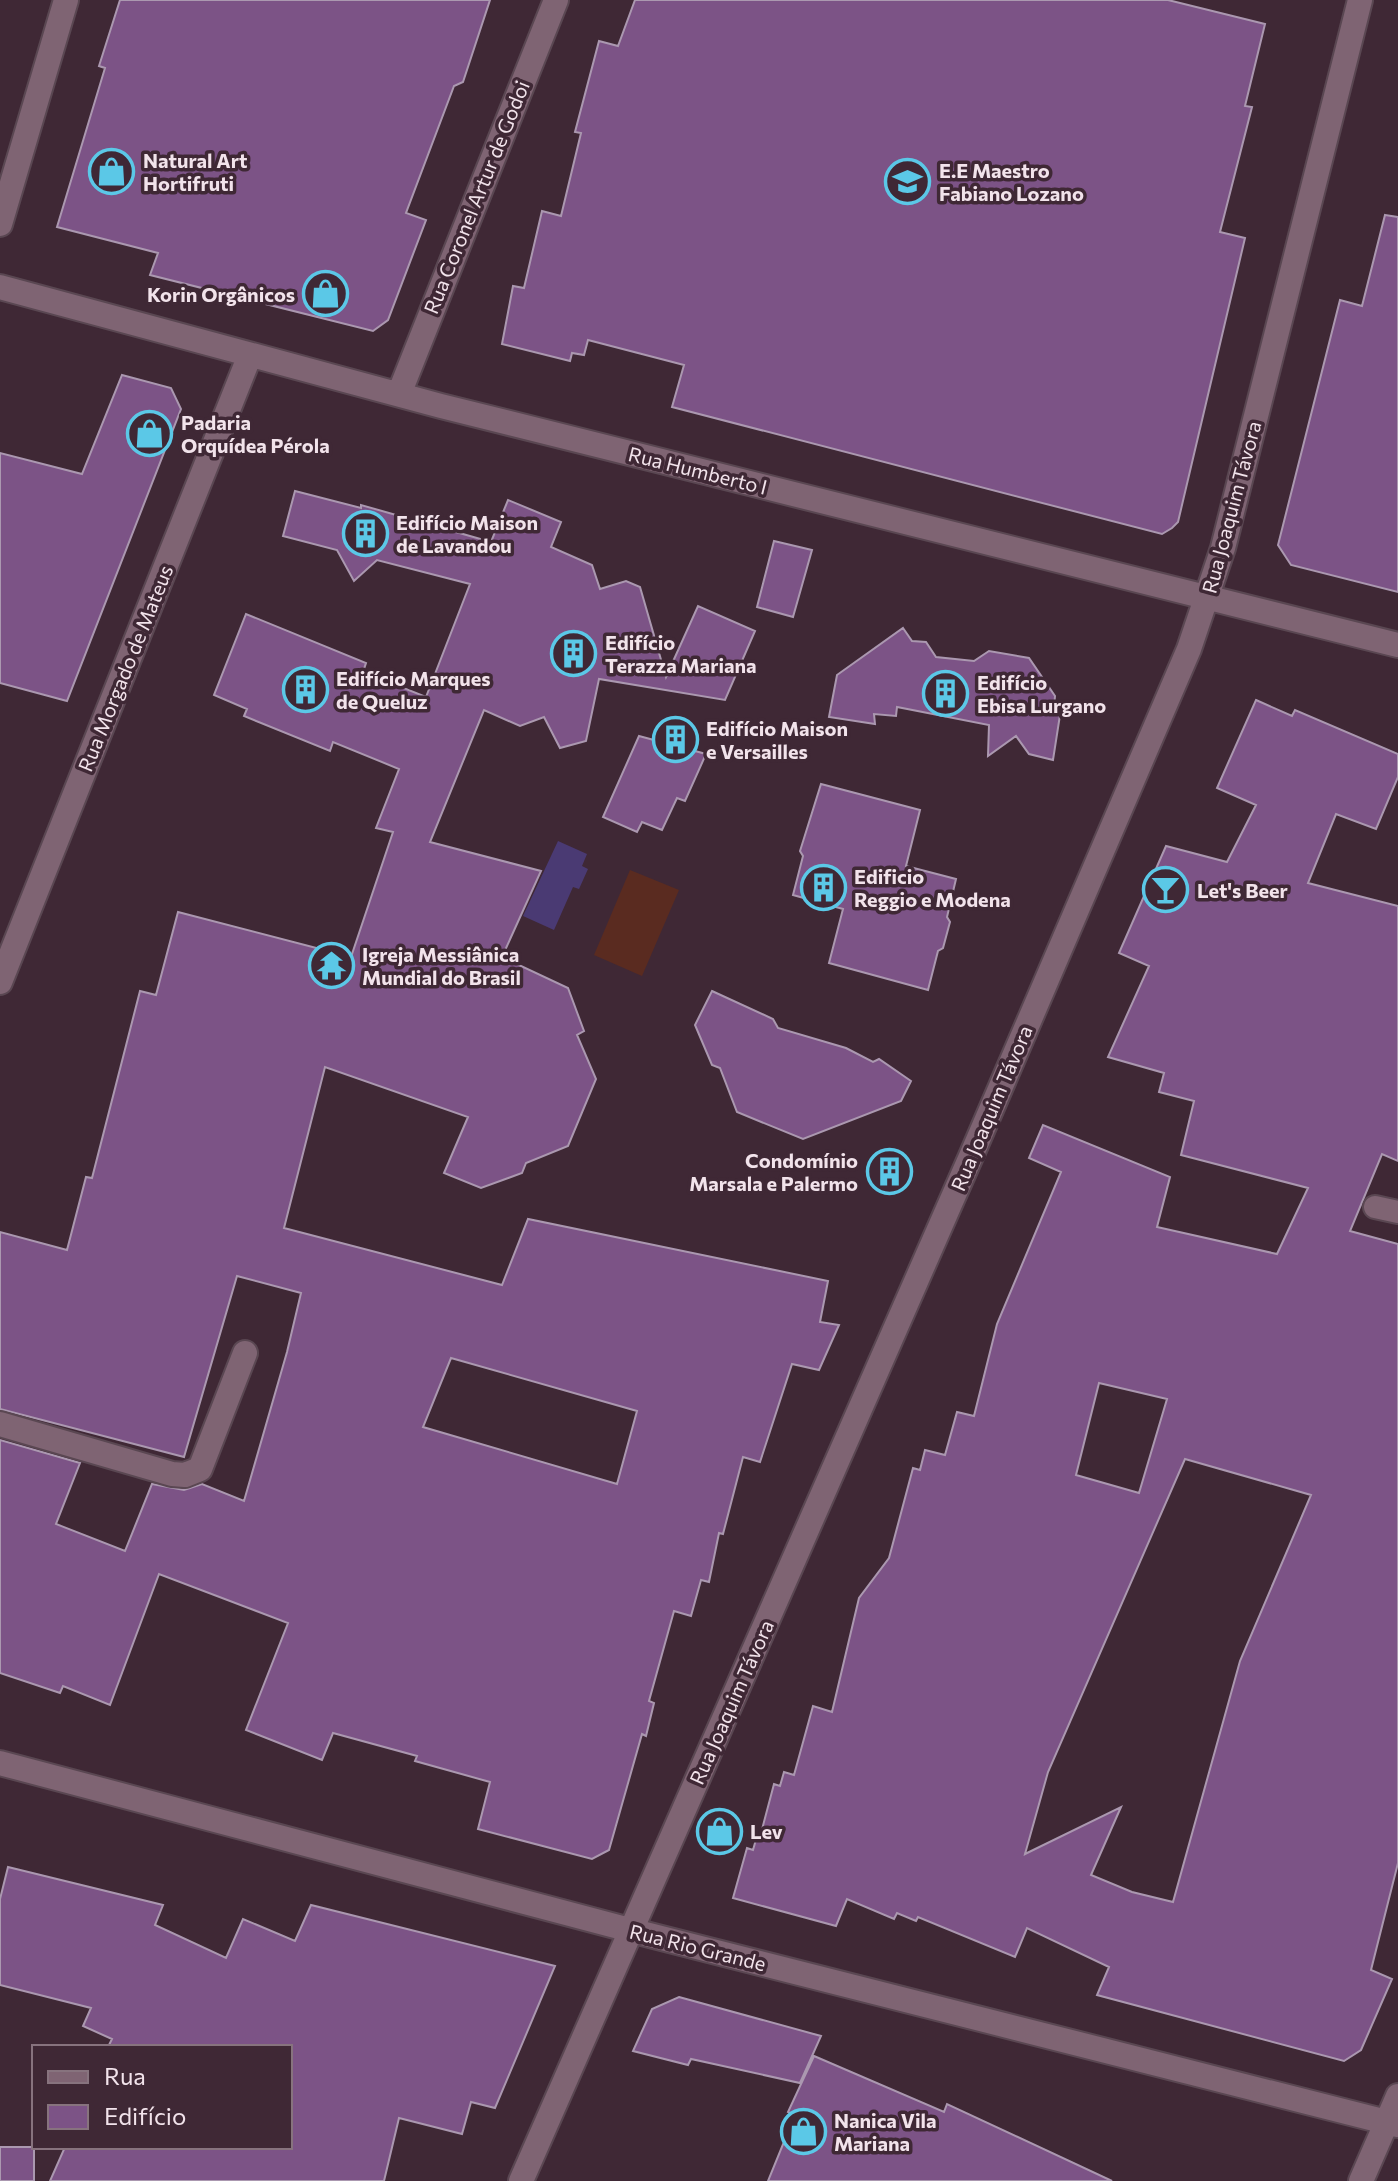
<svg xmlns="http://www.w3.org/2000/svg" width="1398" height="2181" font-family="Commissioner,sans-serif">
<style>
.green{fill:#5a2b20}
.water{fill:#4a3a73}
.building{fill:#7c5386;stroke:#ab98b0;stroke-width:2;fill-rule:evenodd}
.lines{fill:none;stroke-linecap:round;stroke-linejoin:round}
.service-casing{stroke:#5a4752;stroke-width:26}
.minor-casing{stroke:#5a4752;stroke-width:28}
.service{stroke:#7f6473;stroke-width:22}
.minor{stroke:#7f6473;stroke-width:24}
.labels{text-anchor:middle;dominant-baseline:central;stroke-width:7;stroke-linejoin:round;paint-order:stroke}
.poi-label{font-size:20px;font-weight:bold;fill:#f2e3eb;stroke:#3f2835;text-anchor:start}
.street-label{font-size:20px;fill:#f2e3eb;stroke:#3f2835}
</style>
<rect width="100%" height="100%" fill="#3f2835"/>
<path class="green" d="M630,870L679,890L642,976L594,955Z"/>
<path class="water" d="M558,841L587,854L582,866L588,869L579,889L573,887L554,930L523,916Z"/>
<path class="building" d="M120,0H490L463,82L454,86L406,213L426,220L388,320L373,331L150,275L158,253L57,227L105,68L99,66Z
M635,0H1168L1265,24L1245,106L1252,107L1220,232L1245,238L1178,522L1172,528L1162,534L672,407L684,365L588,340L584,355L572,353L570,361L502,344L513,286L524,288L542,211L561,216L581,133L575,132L599,41L618,46Z
M1385,215L1398,217V592L1291,565L1278,545L1340,300L1362,306Z
M122,375L171,388L181,409L67,701L0,683V453L82,474Z
M295,491L361,508V505L491,542L508,500L561,522L551,547L592,565L600,589L626,581L640,587L666,677L698,606L755,631L725,700L599,679L586,741L560,748L544,717L520,726L484,710L430,842L541,871L502,957L568,988L584,1031L577,1035L596,1079L568,1146L526,1163L522,1173L481,1188L444,1173L468,1117L325,1067L284,1228L502,1285L528,1219L828,1281L820,1322L839,1325L819,1370L792,1364L760,1462L743,1457L723,1534L719,1533L709,1582L701,1580L691,1616L674,1611L649,1701L654,1703L646,1736L642,1734L609,1850L592,1859L478,1829L490,1782L415,1761L417,1756L333,1733L322,1760L246,1730L288,1623L159,1574L110,1705L63,1686L60,1693L0,1673V1440L80,1463L56,1524L125,1551L152,1484L184,1490L202,1484L244,1501L287,1352L301,1293L237,1276L184,1457L0,1409V1232L67,1250L86,1177L92,1178L140,991L156,995L178,912L351,957L393,832L376,828L399,769L333,742L330,751L244,716L247,709L214,695L246,614L366,663L363,672L426,697L470,584L377,560L354,581L337,550L283,536ZM451,1358L637,1411L617,1484L423,1427Z
M774,541L812,550L793,617L757,607Z
M903,628L912,641L926,642L936,657L974,661L989,651L1029,658L1055,696L1054,708L1060,715L1053,760L1029,754L1016,736L988,756L989,725L897,707L896,716L874,714L875,724L829,717L837,675Z
M1256,700L1292,716L1295,710L1398,754V777L1376,829L1336,814L1308,883L1398,906V1161L1382,1154L1350,1231L1398,1244V1863L1371,1970L1392,1979L1361,2050L1344,2061L1097,1995L1109,1967L1027,1928L1015,1957L918,1917L916,1921L897,1913L894,1919L847,1899L836,1926L733,1898L747,1848L753,1850L757,1836L760,1837L774,1784L780,1786L784,1772L794,1775L813,1706L832,1712L859,1598L889,1558L913,1468L920,1470L925,1450L945,1455L957,1412L974,1416L997,1324L1061,1172L1029,1158L1043,1125L1170,1177L1157,1227L1277,1254L1308,1188L1181,1155L1194,1101L1159,1092L1164,1073L1108,1057L1149,966L1119,953L1166,846L1227,862L1256,805L1217,788ZM1099,1383L1167,1399L1139,1493L1076,1475ZM1185,1459L1311,1495L1240,1661L1173,1902L1132,1892L1091,1875L1121,1807L1025,1854L1048,1772Z
M639,736L706,754L685,801L677,798L662,830L642,822L637,832L603,817Z
M821,784L920,810L906,866L956,879L947,917L950,922L943,948L938,951L928,990L829,963L843,909L793,895L803,856L800,851Z
M712,991L773,1019L778,1028L846,1048L873,1062L879,1059L911,1081L901,1101L803,1139L737,1112L720,1068L712,1065L695,1025Z
M8,1867L163,1905L155,1925L226,1958L243,1919L295,1941L311,1905L555,1966L495,2108L471,2102L462,2134L399,2118L384,2181H50L65,2147H290V2047H108L112,2039L83,2026L91,2008L0,1985V1899Z
M679,1997L821,2036L800,2083L691,2059L688,2065L633,2051L652,2009Z
M814,2056L944,2112L947,2104L1112,2181H768L795,2115L788,2112Z
M0,2147H34V2181H0Z"/>
<g class="lines">
<defs>
<path id="service" d="M1375,1207L1398,1212"/>
<path id="minor" d="M0,224L66,0
M0,287L441,406L1398,645
M399,394L556,0
M0,982L250,355
M0,1424L172,1474L185,1475L200,1469L245,1353
M0,1763L630,1930L1398,2125
M521,2181L972,1154L1189,649L1223,548L1360,0
M1361,2181L1398,2096"/>
</defs>
<use href="#service" class="service-casing"/>
<use href="#minor" class="minor-casing"/>
<use href="#service" class="service"/>
<use href="#minor" class="minor"/>
</g>
<defs>
<symbol id="shop-ring" viewBox="-11 -11 22 22"><circle r="9.5" fill="#3f2835" stroke="#5bc8e7" stroke-width="1.5"/><path d="M-5-2.5h2.3a2.7 3.5 0 0 1 5.4 0H5L5.5 6h-11ZM-1.5-2.5h3a1.5 2.3 0 0 0-3 0Z" fill="#5bc8e7"/></symbol>
<symbol id="school-ring" viewBox="-11 -11 22 22"><circle r="9.5" fill="#3f2835" stroke="#5bc8e7" stroke-width="1.5"/><path d="M0-5L7-2L0 1L-7-2ZM-4 1L0 2.5L4 1V4Q0 6-4 4Z" fill="#5bc8e7"/></symbol>
<symbol id="building-ring" viewBox="-11 -11 22 22"><circle r="9.5" fill="#3f2835" stroke="#5bc8e7" stroke-width="1.5"/><path d="M-4-6H4V6H1V3H-1V6H-4ZM-2.5-4.3h1.7v1.8h-1.7ZM.8-4.3h1.7v1.8H.8ZM-2.5-1h1.7V.8h-1.7ZM.8-1h1.7V.8H.8Z" fill="#5bc8e7"/></symbol>
<symbol id="bar-ring" viewBox="-11 -11 22 22"><circle r="9.5" fill="#3f2835" stroke="#5bc8e7" stroke-width="1.5"/><path d="M-6-5H6L.8 .8V4.5H3.5V6h-7V4.5H-.8V.8Z" fill="#5bc8e7"/></symbol>
<symbol id="temple-ring" viewBox="-11 -11 22 22"><circle r="9.5" fill="#3f2835" stroke="#5bc8e7" stroke-width="1.5"/><path d="M0-6L5-2H3V0L6.5 2.5H4V6H1.5V3h-3V6H-4V2.5H-6.5L-3 0V-2H-5Z" fill="#5bc8e7"/></symbol>
</defs>
<g fill-rule="evenodd">
<use href="#shop-ring" x="86" y="146" width="51" height="51"/>
<use href="#school-ring" x="882" y="156" width="51" height="51"/>
<use href="#shop-ring" x="300" y="268" width="51" height="51"/>
<use href="#shop-ring" x="124" y="408" width="51" height="51"/>
<use href="#building-ring" x="340" y="508" width="51" height="51"/>
<use href="#building-ring" x="548" y="628" width="51" height="51"/>
<use href="#building-ring" x="280" y="664" width="51" height="51"/>
<use href="#building-ring" x="920" y="668" width="51" height="51"/>
<use href="#building-ring" x="650" y="714" width="51" height="51"/>
<use href="#building-ring" x="798" y="862" width="51" height="51"/>
<use href="#bar-ring" x="1140" y="864" width="51" height="51"/>
<use href="#temple-ring" x="306" y="940" width="51" height="51"/>
<use href="#building-ring" x="864" y="1146" width="51" height="51"/>
<use href="#shop-ring" x="694" y="1806" width="51" height="51"/>
<use href="#shop-ring" x="778" y="2106" width="51" height="51"/>
</g>
<g class="labels">
<g class="poi-label">
<text x="143" y="160">Natural Art<tspan x="143" dy="23">Hortifruti</tspan></text>
<text x="939" y="170">E.E Maestro<tspan x="939" dy="23">Fabiano Lozano</tspan></text>
<text x="295" y="294" text-anchor="end">Korin Orgânicos</text>
<text x="181" y="422">Padaria<tspan x="181" dy="23">Orquídea Pérola</tspan></text>
<text x="396" y="522">Edifício Maison<tspan x="396" dy="23">de Lavandou</tspan></text>
<text x="605" y="642">Edifício<tspan x="605" dy="23">Terazza Mariana</tspan></text>
<text x="336" y="678">Edifício Marques<tspan x="336" dy="23">de Queluz</tspan></text>
<text x="977" y="682">Edifício<tspan x="977" dy="23">Ebisa Lurgano</tspan></text>
<text x="706" y="728">Edifício Maison<tspan x="706" dy="23">e Versailles</tspan></text>
<text x="854" y="876">Edificio<tspan x="854" dy="23">Reggio e Modena</tspan></text>
<text x="1197" y="890">Let's Beer</text>
<text x="362" y="954">Igreja Messiânica<tspan x="362" dy="23">Mundial do Brasil</tspan></text>
<text x="858" y="1160" text-anchor="end">Condomínio<tspan x="858" dy="23">Marsala e Palermo</tspan></text>
<text x="750" y="1831">Lev</text>
<text x="834" y="2120">Nanica Vila<tspan x="834" dy="23">Mariana</tspan></text>
</g>
<g class="street-label">
<text transform="translate(476 197) rotate(-68)">Rua Coronel Artur de Godoi</text>
<text transform="translate(698 470) rotate(14)">Rua Humberto I</text>
<text transform="translate(1231 507) rotate(-75)">Rua Joaquim Távora</text>
<text transform="translate(125 668) rotate(-68)">Rua Morgado de Mateus</text>
<text transform="translate(991 1108) rotate(-67)">Rua Joaquim Távora</text>
<text transform="translate(731 1702) rotate(-66)">Rua Joaquim Távora</text>
<text transform="translate(698 1947) rotate(14)">Rua Rio Grande</text>
</g>
</g>
<rect x="32" y="2045" width="260" height="104" fill="#3f2835" stroke="#87737e" stroke-width="2"/>
<rect x="48" y="2071" width="40" height="12" fill="#7f6473" stroke="#87737e" stroke-width="2"/>
<text x="104" y="2085" font-size="24" fill="#f2e3eb">Rua</text>
<rect x="48" y="2105" width="40" height="24" fill="#7c5386" stroke="#87737e" stroke-width="2"/>
<text x="104" y="2125" font-size="24" fill="#f2e3eb">Edifício</text>
</svg>
